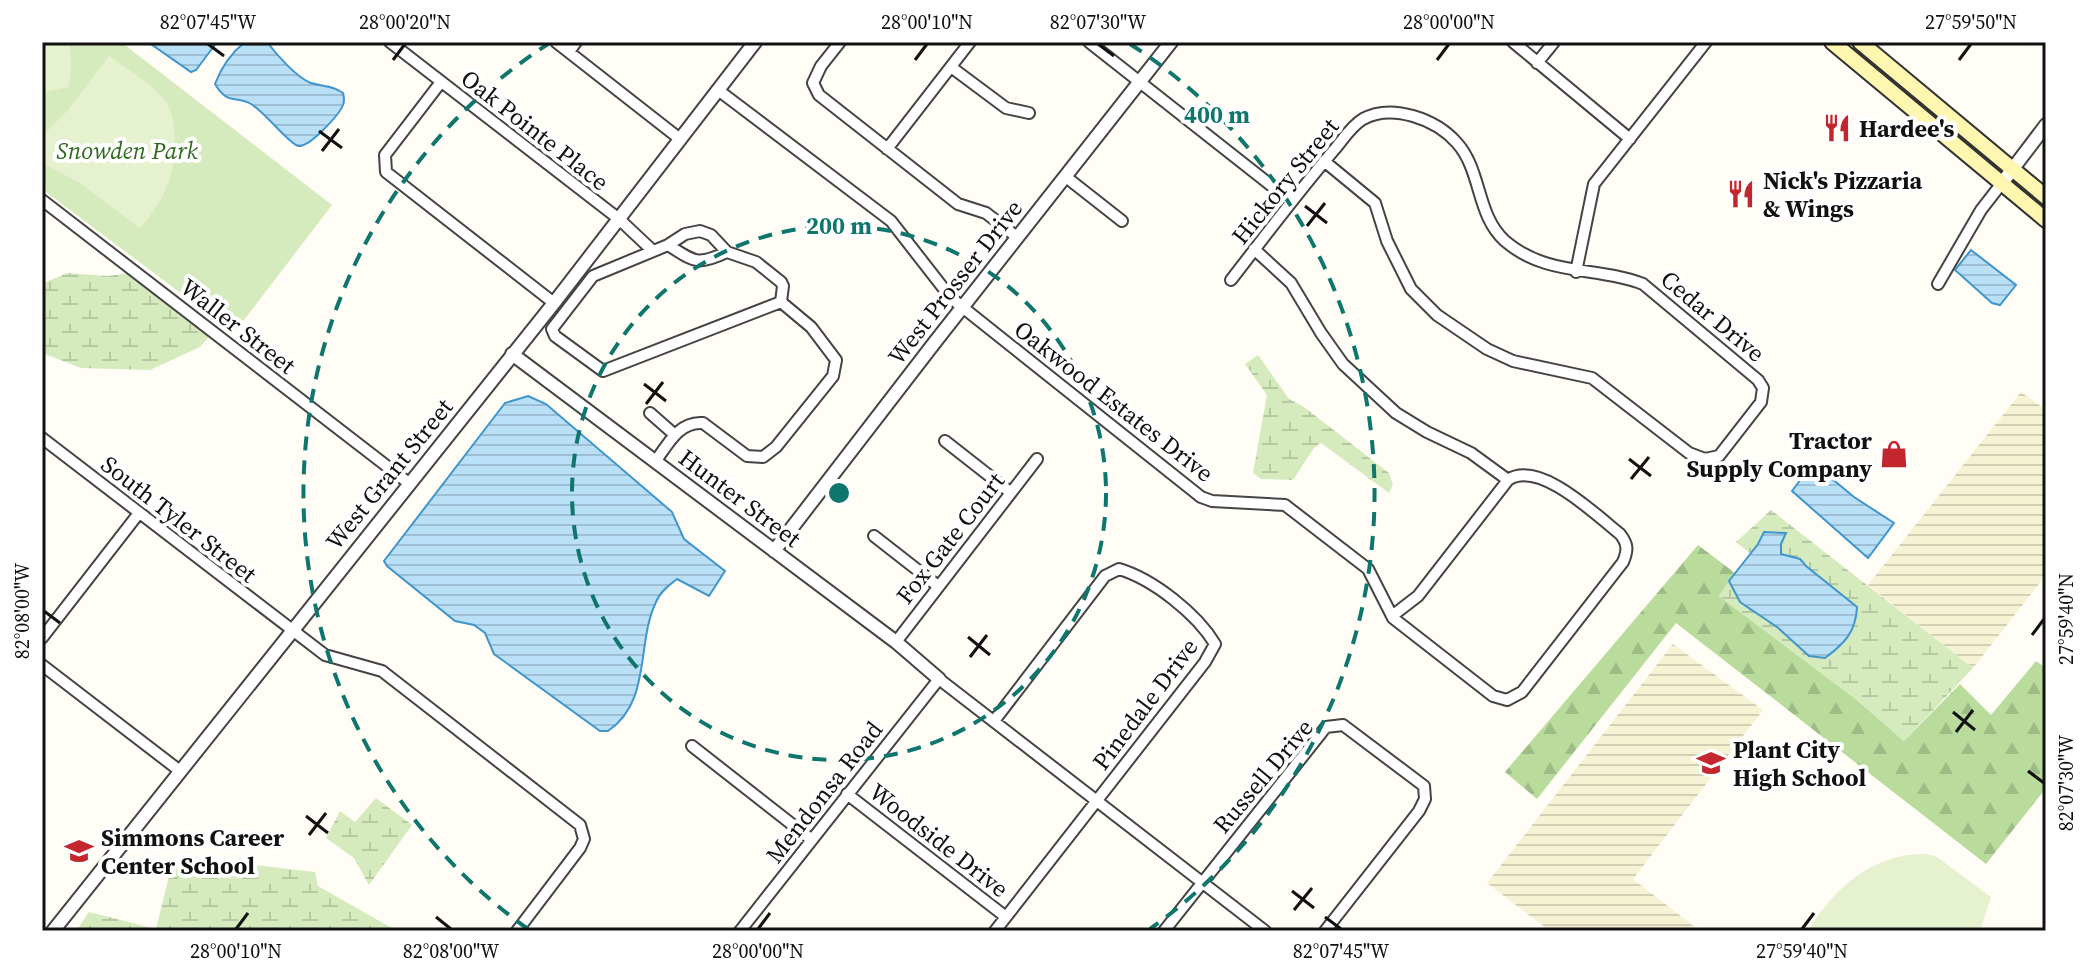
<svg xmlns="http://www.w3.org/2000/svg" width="2088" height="973" font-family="'Source Serif 4',serif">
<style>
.farmland{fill:url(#farmland-rules)}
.forest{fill:url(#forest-firs)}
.wetland{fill:url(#wetland-marsh)}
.park{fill:#d5ebbd}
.pitch{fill:#e6f2cf}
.water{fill:url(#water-rules);stroke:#3f96cf;stroke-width:2}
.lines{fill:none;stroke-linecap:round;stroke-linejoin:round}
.minor-casing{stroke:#444;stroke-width:14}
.tertiary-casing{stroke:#444;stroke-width:16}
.secondary-casing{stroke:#333;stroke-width:18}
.minor{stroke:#fff;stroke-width:10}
.tertiary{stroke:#fff;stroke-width:12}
.secondary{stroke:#fff6b0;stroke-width:14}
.ticks{fill:none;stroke:#111;stroke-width:3}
.ring{fill:none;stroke:#0f766e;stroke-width:4;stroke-dasharray:14 10}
.labels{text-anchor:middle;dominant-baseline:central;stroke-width:8;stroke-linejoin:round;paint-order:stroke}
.poi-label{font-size:24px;font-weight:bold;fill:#111;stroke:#fff;text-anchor:start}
.street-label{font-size:24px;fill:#111;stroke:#fff}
.park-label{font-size:24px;font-style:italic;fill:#2f6b1f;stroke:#fff}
.centre{fill:#0f766e;stroke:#fff;stroke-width:4}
.ring-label{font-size:24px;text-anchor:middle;font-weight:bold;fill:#0f766e;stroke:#fff;stroke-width:8;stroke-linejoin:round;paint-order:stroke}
.neatline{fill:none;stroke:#111;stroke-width:3}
.ticks-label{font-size:20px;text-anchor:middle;fill:#111}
</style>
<defs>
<pattern id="farmland-rules" width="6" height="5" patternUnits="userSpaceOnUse" patternTransform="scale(2)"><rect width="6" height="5" fill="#f6f3d4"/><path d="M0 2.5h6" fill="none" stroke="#d2cfb5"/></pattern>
<pattern id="forest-firs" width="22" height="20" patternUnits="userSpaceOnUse" patternTransform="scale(2)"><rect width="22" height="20" fill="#b9dc9c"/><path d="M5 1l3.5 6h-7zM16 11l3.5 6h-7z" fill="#9ebc85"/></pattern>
<pattern id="wetland-marsh" width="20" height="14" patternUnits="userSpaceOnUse" patternTransform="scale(2)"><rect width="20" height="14" fill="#d5ebbd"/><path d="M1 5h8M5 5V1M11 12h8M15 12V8" fill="none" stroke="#b6c8a1"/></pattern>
<pattern id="water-rules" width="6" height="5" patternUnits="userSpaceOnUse" patternTransform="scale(2)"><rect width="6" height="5" fill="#b9e0f7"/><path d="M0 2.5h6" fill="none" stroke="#9ebfd3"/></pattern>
</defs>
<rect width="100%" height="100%" fill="#fffdf5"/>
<path class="farmland" d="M2021,392L2046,410V575L1973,668L1868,585Z
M1673,644L1763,710L1633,879L1700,931H1550L1487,883Z"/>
<path class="forest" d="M1698,545L1735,573L1719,596L1857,700L1904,741L1960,684L1991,715L2036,661L2046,668V788L1986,864L1676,623L1537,799L1505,772Z"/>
<path class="wetland" d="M67,273L108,276L129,273L210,336L200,347L150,370L81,368L42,353V284Z
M1258,355L1289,399L1304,407L1389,473L1393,485L1389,493L1321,443L1314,448L1293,480L1261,479L1253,473L1267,395L1245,364Z
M1771,510L1973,668L1904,741L1857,700L1719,596L1729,581L1740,602L1777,627L1809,656L1857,607L1806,566L1800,559L1781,554V544H1758L1750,553L1736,542Z
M376,798L412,825L369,885L354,858L326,838L340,811L355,822Z
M195,858L315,872L318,886L397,931H76L89,912L156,929L171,868Z"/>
<path class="park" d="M42,42H121L332,205L234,333L42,189Z"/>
<path class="pitch" d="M42,42H69L71,63L69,87L42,92Z
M109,56C125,68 156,86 167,103C172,112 174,123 174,133C178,171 165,200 140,228L80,183L42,163V136L69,109Z
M1927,854L1937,857L1991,897L1980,931H1808C1833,888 1875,852 1927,854Z"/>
<path class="water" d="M148,42H217L196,70L191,72Z
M245,42H267C276,54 297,78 311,83C324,87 332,85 343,93C344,97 345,100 343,105C339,115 309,148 298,146C288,143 265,112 251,104C236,95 228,106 215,84C221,68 231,53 245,42Z
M1971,250L2016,285L2000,305L1992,303L1955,270Z
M528,396L546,404L672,512L684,539L725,571L709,596L677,579C669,585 660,592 656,602C636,643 652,701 608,731H600L494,654L485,633L474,625L455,621L387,566L384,561L505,403Z
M1813,463L1854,497L1894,523L1868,558L1792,491Z
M1764,532L1786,533L1781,544V554L1800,559L1806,566L1857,607C1856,632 1844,644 1825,658L1809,656L1777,627L1740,602L1729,581L1758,544Z"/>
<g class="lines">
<defs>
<path id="minor" d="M390,42L619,219L653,251
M556,42L680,139
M840,42L821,66L813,83L819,95L958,204L986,213L1017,237
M1089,42L1291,201
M1513,42L1630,139
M569,52L576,42
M1537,63L1554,42
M951,67L1006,108L1029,113
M441,82L385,155L386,172L554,303
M718,90L891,221L951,298L1201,497L1212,501L1285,505L1368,569L1393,618L1493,696L1507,700L1522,692L1623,562C1628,550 1628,544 1620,534C1596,515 1539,459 1508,480L1418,596L1392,616
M887,149L970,42
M1066,177L1122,221
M42,200L410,484
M668,245C695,262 697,266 727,252
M1254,249L1291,283L1321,333L1343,364L1396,413L1427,432L1471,453L1508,480
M1576,272L1594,184L1706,42
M1231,280C1265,236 1298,192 1334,150C1342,141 1351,126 1363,119C1392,103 1436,119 1457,143C1482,171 1476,215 1505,241C1547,277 1597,266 1643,284L1758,380L1763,388L1761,402L1719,456L1705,459L1689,453L1592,378L1513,361L1487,349L1437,315L1411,289L1387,241L1375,203L1324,161
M1938,284L1981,210L2002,183
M650,413L675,435
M42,438L325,655L382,671L580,825L584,839L580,848L517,931
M945,441L1010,492
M655,462C668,444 679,421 703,423L747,456L763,457L776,447L833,376L836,360L811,327L781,302L783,286L781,282L756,262L727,252L711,235L700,231L685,234L668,245L593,276L552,329L555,336L603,371L781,302
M874,536L938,586
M42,638L139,513
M896,642L1037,459
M42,665L180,771
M994,721L1105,576L1119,569C1153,579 1197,614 1215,644L1205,662L995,931
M692,746L812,840
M847,794L1006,917
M740,931L939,679L1265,931
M1164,931L1326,727L1343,725L1424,786L1425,799L1419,811L1325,931"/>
<path id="tertiary" d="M2002,183L2046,125
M512,354L896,642L939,679
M774,551L935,342L1171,42
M53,931L554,303L755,42"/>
<path id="secondary" d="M1832,42L2046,220
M1860,42L2046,197"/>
</defs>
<use href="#minor" class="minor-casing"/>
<use href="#tertiary" class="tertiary-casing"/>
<use href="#secondary" class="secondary-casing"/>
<use href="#minor" class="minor"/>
<use href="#tertiary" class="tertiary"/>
<use href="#secondary" class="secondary"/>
</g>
<path class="ticks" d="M208,44L224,56M1098,44L1114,56M393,60L405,44M915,60L927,44M1437,60L1449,44M1959,60L1971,44M319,131L342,148M322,151L339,129M1305,206L1327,223M1307,226L1325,203M644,384L666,401M646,404L663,382M1629,459L1651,476M1631,479L1649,457M44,611L60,623M2032,635L2044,619M968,637L990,655M970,657L987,635M1953,712L1975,730M1956,732L1973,710M2028,771L2044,783M306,816L328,833M309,835L326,813M1292,891L1314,908M1294,910L1312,888M436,917L451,929M1325,917L1341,929M236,929L248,913M758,929L770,913M1802,929L1814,913"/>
<g class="ring">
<circle cx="839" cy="493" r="267"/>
<path d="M528 929A535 535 0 0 1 548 44M1130 44A535 535 0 0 1 1150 929"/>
</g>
<defs>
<symbol id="restaurant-bare" viewBox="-9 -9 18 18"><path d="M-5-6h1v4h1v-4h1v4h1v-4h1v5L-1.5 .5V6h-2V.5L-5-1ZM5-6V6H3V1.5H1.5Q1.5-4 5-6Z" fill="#c4262e" stroke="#fff" stroke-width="2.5" paint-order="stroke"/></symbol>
<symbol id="shop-bare" viewBox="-9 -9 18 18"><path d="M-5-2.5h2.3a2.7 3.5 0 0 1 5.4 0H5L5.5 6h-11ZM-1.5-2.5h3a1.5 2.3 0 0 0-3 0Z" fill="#c4262e" stroke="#fff" stroke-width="2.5" paint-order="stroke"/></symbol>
<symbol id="school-bare" viewBox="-9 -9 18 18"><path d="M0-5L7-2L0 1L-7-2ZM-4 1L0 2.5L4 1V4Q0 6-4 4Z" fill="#c4262e" stroke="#fff" stroke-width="2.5" paint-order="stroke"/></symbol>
</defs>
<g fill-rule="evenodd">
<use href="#restaurant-bare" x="1817" y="108" width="40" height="40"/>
<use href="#restaurant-bare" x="1721" y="174" width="40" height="40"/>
<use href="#shop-bare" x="1874" y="434" width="40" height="40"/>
<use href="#school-bare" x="1691" y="743" width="40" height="40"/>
<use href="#school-bare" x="59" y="831" width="40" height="40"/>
</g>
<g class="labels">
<g class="poi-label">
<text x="1859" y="128">Hardee's</text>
<text x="1763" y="180">Nick's Pizzaria<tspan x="1763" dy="28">&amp; Wings</tspan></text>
<text x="1872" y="440" text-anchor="end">Tractor<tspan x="1872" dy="28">Supply Company</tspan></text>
<text x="1733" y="749">Plant City<tspan x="1733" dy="28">High School</tspan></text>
<text x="101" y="837">Simmons Career<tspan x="101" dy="28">Center School</tspan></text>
</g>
<g class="street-label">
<text transform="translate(535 130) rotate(38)">Oak Pointe Place</text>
<text transform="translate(1285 181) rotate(-51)">Hickory Street</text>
<text transform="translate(955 282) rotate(-52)">West Prosser Drive</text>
<text transform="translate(1713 316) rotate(40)">Cedar Drive</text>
<text transform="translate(238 326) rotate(38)">Waller Street</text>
<text transform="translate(1114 401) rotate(38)">Oakwood Estates Drive</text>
<text transform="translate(389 474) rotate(-51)">West Grant Street</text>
<text transform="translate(740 498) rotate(37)">Hunter Street</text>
<text transform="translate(179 519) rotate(38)">South Tyler Street</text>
<text transform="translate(950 538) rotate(-52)">Fox Gate Court</text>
<text transform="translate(1145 704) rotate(-53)">Pinedale Drive</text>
<text transform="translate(1263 776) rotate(-50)">Russell Drive</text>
<text transform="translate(824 792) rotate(-52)">Mendonsa Road</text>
<text transform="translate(939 840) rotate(38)">Woodside Drive</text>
</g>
<g class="park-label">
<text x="127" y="150">Snowden Park</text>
</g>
</g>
<circle cx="839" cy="493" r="12" class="centre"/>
<g class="ring-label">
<text x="1217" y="123">400 m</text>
<text x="839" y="234">200 m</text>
</g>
<rect width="2088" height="973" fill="none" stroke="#ffffff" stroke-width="88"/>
<rect x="44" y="44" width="2000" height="885" class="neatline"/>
<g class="ticks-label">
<text x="208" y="29">82°07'45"W</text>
<text x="405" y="29">28°00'20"N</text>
<text x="927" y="29">28°00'10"N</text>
<text x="1098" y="29">82°07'30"W</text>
<text x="1449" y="29">28°00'00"N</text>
<text x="1971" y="29">27°59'50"N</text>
<text transform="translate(22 611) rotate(-90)" y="7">82°08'00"W</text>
<text transform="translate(2066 619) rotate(-90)" y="7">27°59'40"N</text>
<text transform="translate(2066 783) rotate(-90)" y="7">82°07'30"W</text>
<text x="236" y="958">28°00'10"N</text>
<text x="451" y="958">82°08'00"W</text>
<text x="758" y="958">28°00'00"N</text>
<text x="1341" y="958">82°07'45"W</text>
<text x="1802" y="958">27°59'40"N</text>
</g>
</svg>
